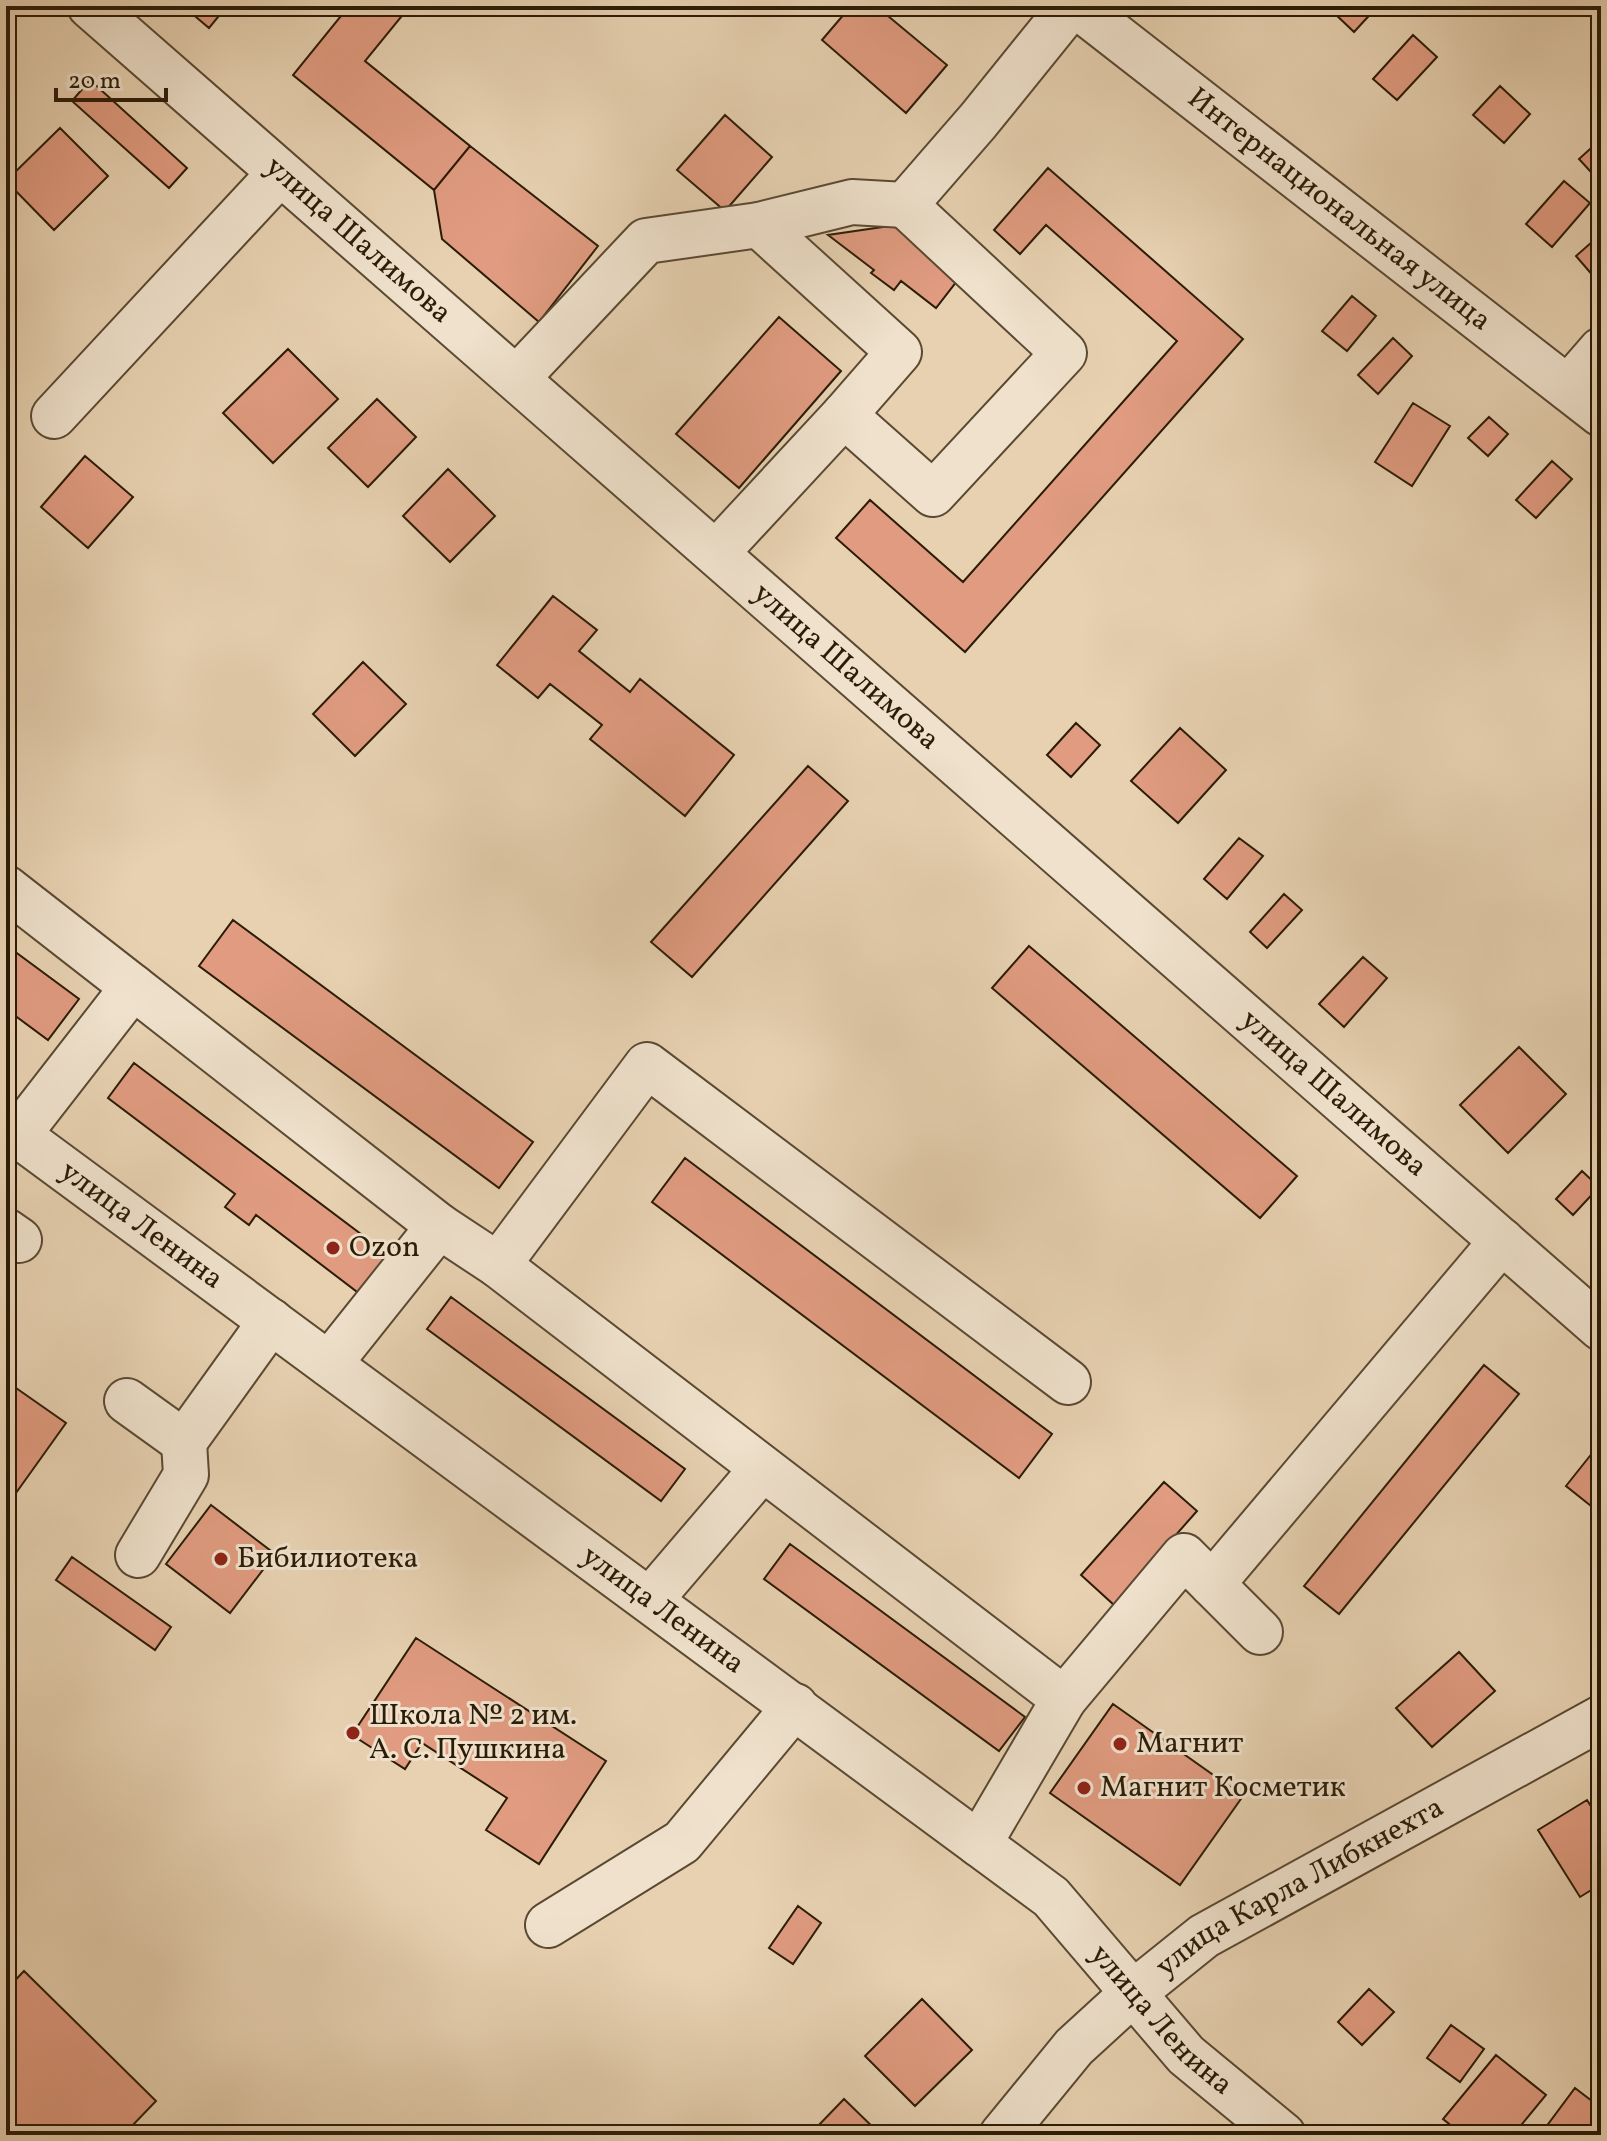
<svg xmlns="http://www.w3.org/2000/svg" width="1607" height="2141" font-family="Vollkorn,serif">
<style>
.building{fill:#e09b80;stroke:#2b1c07;stroke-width:2}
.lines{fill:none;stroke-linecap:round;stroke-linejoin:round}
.minor-casing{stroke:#5a4932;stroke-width:48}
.minor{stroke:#efe1cc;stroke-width:44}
.poi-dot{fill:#8f2418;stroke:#efe1cc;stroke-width:3}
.labels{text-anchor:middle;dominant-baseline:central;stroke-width:6;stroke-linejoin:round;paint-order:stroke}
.street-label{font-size:30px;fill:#2b1c07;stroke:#efe1cc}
.poi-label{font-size:30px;fill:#2b1c07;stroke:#efe1cc;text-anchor:start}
</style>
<rect width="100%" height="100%" fill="#e7d1b1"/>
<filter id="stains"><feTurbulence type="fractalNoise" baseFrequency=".0025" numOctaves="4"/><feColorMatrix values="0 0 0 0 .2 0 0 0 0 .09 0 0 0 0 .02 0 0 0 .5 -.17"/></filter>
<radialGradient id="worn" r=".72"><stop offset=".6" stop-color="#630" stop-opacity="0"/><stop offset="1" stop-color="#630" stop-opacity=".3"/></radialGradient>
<path class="building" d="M183,6H227L209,28Z
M349,6H410L365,61L470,146L434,190L293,75Z
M851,6H876L947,65L906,113L822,40Z
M1332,6H1375L1377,7L1354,32L1330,9Z
M1413,35L1437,57L1397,100L1373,79Z
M90,80L187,168L169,188L72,101Z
M1500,86L1530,114L1504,143L1473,115Z
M725,115L772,157L725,211L677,170Z
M60,128L108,176L54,230L6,181Z
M1601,139V183L1579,159Z
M470,146L598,246L539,322L442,239L434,190Z
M1048,168L1243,339L965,652L836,538L870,500L963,582L1177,341L1046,225L1020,254L994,230Z
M1564,181L1590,203L1552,247L1526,224Z
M910,223L960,277L936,308L901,281L894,290L871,273L874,270L828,235Z
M1601,234V285L1576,256Z
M1352,296L1376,316L1347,351L1322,331Z
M779,317L841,371L739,488L676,434Z
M1393,338L1412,356L1378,394L1358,375Z
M288,349L338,399L273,463L223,413Z
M377,399L416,437L368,487L328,448Z
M1413,403L1450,426L1412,486L1375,462Z
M1489,417L1508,434L1488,456L1468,438Z
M85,456L133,497L88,548L41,507Z
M1552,461L1572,479L1536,518L1516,500Z
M448,469L495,516L450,562L403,516Z
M553,596L597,630L579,651L630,692L640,679L734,755L685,816L590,739L602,725L550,684L538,698L497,665Z
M363,662L406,704L355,756L313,714Z
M1076,723L1100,745L1071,777L1047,755Z
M1180,728L1226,770L1178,823L1131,781Z
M808,766L848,801L692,977L651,942Z
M1239,838L1263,856L1227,899L1204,879Z
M1284,894L1302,910L1267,948L1250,932Z
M233,920L533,1142L499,1188L199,966Z
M6,945L79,999L48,1040L6,1009Z
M1029,946L1297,1176L1260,1218L992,988Z
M1363,957L1387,978L1344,1027L1319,1004Z
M1519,1047L1566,1094L1508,1153L1460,1105Z
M134,1063L402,1265L373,1304L256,1215L249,1225L225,1207L235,1194L108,1098Z
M685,1158L1052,1434L1019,1478L652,1202Z
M1582,1171L1599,1187L1573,1215L1556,1199Z
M451,1297L685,1469L661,1501L427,1329Z
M1484,1365L1519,1394L1339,1614L1304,1586Z
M6,1381L66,1423L6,1507Z
M1601,1442V1514L1566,1486Z
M1164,1482L1197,1511L1114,1605L1081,1575Z
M211,1505L275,1554L230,1613L166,1564Z
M790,1544L1025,1717L999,1751L764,1579Z
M72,1557L171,1627L155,1650L56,1580Z
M416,1638L606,1761L539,1864L486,1830L507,1798L422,1743L405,1769L352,1735Z
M1459,1652L1495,1691L1432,1747L1396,1708Z
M1113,1704L1243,1796L1180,1885L1050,1793Z
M1587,1800L1601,1822V1884L1580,1897L1538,1830Z
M798,1906L821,1923L793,1964L769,1948Z
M24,1971L156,2101L129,2129L135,2135H6V1990Z
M1369,1989L1394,2012L1362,2045L1338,2022Z
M922,1999L972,2050L915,2106L865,2056Z
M1451,2025L1484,2049L1460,2082L1427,2058Z
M1496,2055L1546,2095L1513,2135H1463L1443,2119Z
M1575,2088L1601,2108V2135H1540Z
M844,2099L881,2135H821L815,2129Z"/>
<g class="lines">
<defs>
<g id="minor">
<path id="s1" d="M90,6L1601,1328"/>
<path id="s2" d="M1077,6L1601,414"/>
<path d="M517,378L646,241L759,225L852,202L905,205L978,121L1071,6"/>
<path d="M1568,388L1601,350"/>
<path d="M844,415L933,494L1064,353L905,205"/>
<path d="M54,416L279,174"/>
<path d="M716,553L844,415L899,352L759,225"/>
<path d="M6,888L133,987L18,1135"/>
<path d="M133,987L439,1226L329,1364"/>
<path id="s3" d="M6,1126L1051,1897L1186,2055L1283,2135"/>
<path d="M439,1226L498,1265L647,1065L1068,1382"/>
<path d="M6,1231L19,1240"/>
<path d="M498,1265L1064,1699L979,1844"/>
<path d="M127,1401L184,1442L271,1321"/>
<path d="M138,1555L186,1475L184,1442"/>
<path d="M1212,1584L1502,1241"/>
<path d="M650,1600L762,1469"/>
<path d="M1064,1699L1184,1556L1260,1632"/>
<path d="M548,1925L682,1842L795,1706"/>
<path id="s4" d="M1002,2135L1074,2047L1133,1993L1204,1936L1601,1718"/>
</g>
</defs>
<use href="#minor" class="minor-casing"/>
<use href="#minor" class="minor"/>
</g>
<g class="poi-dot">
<circle cx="333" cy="1248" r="8"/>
<circle cx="221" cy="1559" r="8"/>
<circle cx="353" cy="1733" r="8"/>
<circle cx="1120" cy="1744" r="8"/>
<circle cx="1084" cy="1788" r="8"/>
</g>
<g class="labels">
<g class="street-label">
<text stroke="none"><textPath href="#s2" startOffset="332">Интернациональная улица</textPath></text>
<text stroke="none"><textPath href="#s1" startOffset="356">улица Шалимова</textPath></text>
<text stroke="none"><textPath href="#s1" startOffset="1004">улица Шалимова</textPath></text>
<text stroke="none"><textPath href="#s1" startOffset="1652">улица Шалимова</textPath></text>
<text stroke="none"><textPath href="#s3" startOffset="168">улица Ленина</textPath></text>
<text stroke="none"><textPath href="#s3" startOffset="816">улица Ленина</textPath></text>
<text stroke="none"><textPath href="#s4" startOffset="392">улица Карла Либкнехта</textPath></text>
<text stroke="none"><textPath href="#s3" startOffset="1464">улица Ленина</textPath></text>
</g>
<g class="poi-label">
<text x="349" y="1248">Ozon</text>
<text x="237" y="1559">Бибилиотека</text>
<text x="369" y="1716">Школа № 2 им.<tspan x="369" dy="34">А. С. Пушкина</tspan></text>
<text x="1136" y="1744">Магнит</text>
<text x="1100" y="1788">Магнит Косметик</text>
</g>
</g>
<rect width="1607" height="2141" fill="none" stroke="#e7d1b1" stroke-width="32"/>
<rect x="8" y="8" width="1591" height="2125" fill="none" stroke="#2b1c07" stroke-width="4"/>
<rect x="16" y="16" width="1575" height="2109" fill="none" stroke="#2b1c07" stroke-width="2"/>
<path d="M56 88v12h110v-12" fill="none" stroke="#2b1c07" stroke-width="4"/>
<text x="68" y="88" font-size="24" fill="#2b1c07" stroke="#efe1cc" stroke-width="6" paint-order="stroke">20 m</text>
<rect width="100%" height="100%" filter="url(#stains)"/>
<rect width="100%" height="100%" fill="url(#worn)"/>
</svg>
